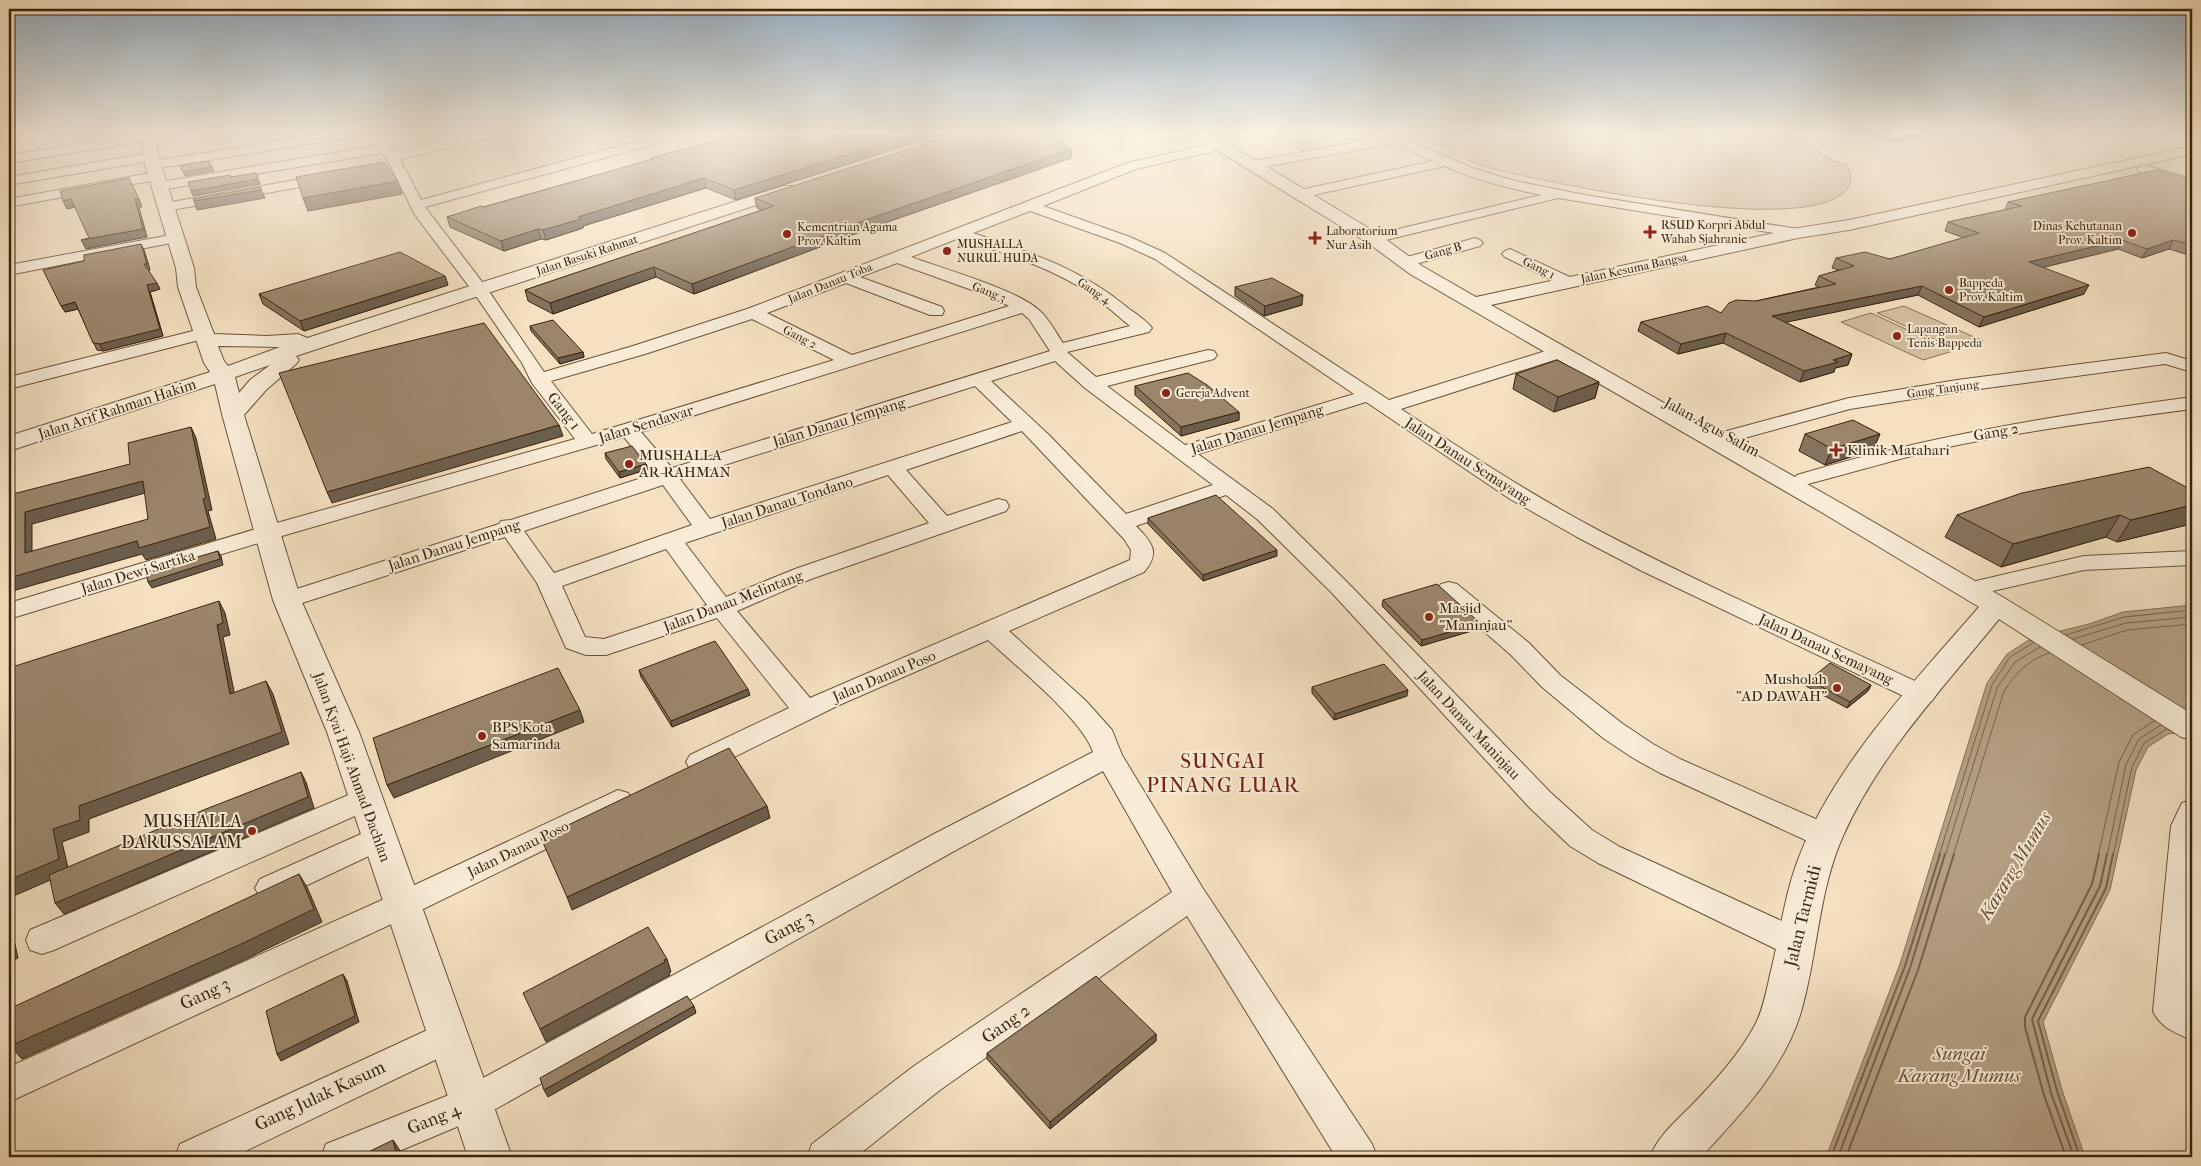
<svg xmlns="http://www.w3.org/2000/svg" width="2201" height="1166" font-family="'IM FELL French Canon',serif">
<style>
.green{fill:#d5c1a3;stroke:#877258}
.water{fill:#b5a185;stroke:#836f55}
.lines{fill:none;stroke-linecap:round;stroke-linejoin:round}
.shore-far1{stroke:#77624a;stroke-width:1}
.shore{stroke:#77624a;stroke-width:2}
.minor-casing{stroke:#68533b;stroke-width:2}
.tertiary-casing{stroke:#68533b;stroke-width:2}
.minor{fill:#f8ecd7;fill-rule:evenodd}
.tertiary{fill:#f8ecd7;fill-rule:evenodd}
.wall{fill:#85735d;stroke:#39240e}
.shaded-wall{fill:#6c5e4c;stroke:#39240e}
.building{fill:#9b866c;stroke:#39240e;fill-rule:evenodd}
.poi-dot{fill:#8f2418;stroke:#f8ecd7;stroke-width:2}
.labels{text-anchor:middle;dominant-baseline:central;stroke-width:4;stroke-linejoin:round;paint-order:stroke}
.far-poi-label{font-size:12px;fill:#39240e;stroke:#f8ecd7;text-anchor:start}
.far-street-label{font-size:12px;fill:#39240e;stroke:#f8ecd7}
.street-label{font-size:15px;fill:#39240e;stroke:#f8ecd7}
.poi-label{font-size:15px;fill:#39240e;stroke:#f8ecd7;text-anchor:start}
.near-poi-label{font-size:18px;fill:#39240e;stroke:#f8ecd7;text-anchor:end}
.near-street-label{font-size:18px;fill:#39240e;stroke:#f8ecd7}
.near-water-label{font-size:19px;font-style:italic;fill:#645038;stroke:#f8ecd7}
.near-quarter-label{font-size:21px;letter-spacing:1px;fill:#7a1f14;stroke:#f8ecd7}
</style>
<rect width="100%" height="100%" fill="#f5e1c2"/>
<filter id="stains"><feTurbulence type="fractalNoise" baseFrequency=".004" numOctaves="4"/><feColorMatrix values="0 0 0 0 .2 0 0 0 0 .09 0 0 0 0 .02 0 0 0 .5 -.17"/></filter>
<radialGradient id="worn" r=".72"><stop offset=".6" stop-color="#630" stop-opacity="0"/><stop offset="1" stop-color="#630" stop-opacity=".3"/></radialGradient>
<path class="green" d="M1269,133H1369L1379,138L1304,151Z
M1437,133H1786L1827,146L1812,148C1823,154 1835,164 1847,164C1849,171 1853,179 1849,186C1819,241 1552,183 1498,170C1480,165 1440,154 1437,133Z
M1904,306L1983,341L1955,349L1877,313Z
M1871,313L1953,351L1923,360L1841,322Z"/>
<path class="water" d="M2192,605V731L2168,734L2148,747L2136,770L2110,890L2043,1022L2062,1090L2085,1157H1826L1900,964L1987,683L2007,654L2032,638L2089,624L2123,612Z"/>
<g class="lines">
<path class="shore-far1" d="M2066,635L2124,617L2192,610
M2073,639L2126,623L2192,617
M2082,645L2127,630L2192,624
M1939,856L1992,685L2010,657L2033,643
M1945,856L1997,688L2015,662L2040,647
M1953,856L2004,691C2016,673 2028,660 2049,653
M2098,856L2119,762L2133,735L2154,721
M2107,856L2126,765L2139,739L2161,725
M2113,856L2132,767L2144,743L2167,729"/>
<path class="shore" d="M1831,1157L1905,966L1940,854
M1838,1157L1910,968L1945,854
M1846,1157L1918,970L1954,854
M2066,1157L2044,1095L2025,1027V1017L2092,884L2099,854
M2074,1157L2051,1093L2032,1019L2100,886L2107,854
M2080,1157L2057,1091L2038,1021L2106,888L2113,854"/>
<defs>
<path id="minor" d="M148,133H176L170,137L9,163V155Z
M330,133H359L353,137L153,169L146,165L153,161Z
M366,133H378L396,153L478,133H499L497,136L400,159L421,200L667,133H687L685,136L425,207L486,287L544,372L633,346L747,309L1127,163L1219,142L1223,143L1225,146L1223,149L1136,169L1043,206L1130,237L1165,253L1389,400L1555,348L1561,347L1567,348L1570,352L1567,356L1401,409C1464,451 1527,492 1594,528C1704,586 1819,636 1932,689L1936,695L1932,701L1923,704L1914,701L1642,571L1577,537L1510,499L1366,402L1198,454L1273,509L1347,582L1550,792L1592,830L1620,847L1808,933L1812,943L1808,953L1796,957L1784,953L1598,863L1570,846L1530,808L1331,592L1257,519L1226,495L1136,526C1152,542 1161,553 1144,572L1009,631L1086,701L1112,730L1122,755L1202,887L1372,1144L1377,1157H1336L1187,916L940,1090L856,1157H807L812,1144L914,1066L1172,892L1103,771L956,850L485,1115L385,1157H321L326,1144L459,1091L934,834L1093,752C1083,720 1015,665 988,640L837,706L710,769L700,772L690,769L686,762L690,755L789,708L717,618L606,655H586L566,648L537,583L505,537L296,605L287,607L278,605L275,600L278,595L499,524L501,521L511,520L654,474L624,437L275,538L9,619V603L259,528L575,439L532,383L522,363L474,293L415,215L387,159L381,153L160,190L153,186L160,182L376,146ZM1030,211L1120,243L1155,259L1354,394L1185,445L1107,386L1214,359L1217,355L1214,351L1208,350L1096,377L1067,352L1149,332L1152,328C1146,320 1136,314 1128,308C1080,268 1031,253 973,233ZM959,238C1000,252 1041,264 1078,286C1097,297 1113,312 1130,326L1063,343C1056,333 1049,319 1040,311C1017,289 943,269 911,257ZM897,263L994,298L1009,306L852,355L767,313L846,283L930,315H942L944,311L942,307L860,277ZM1022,313L1029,319L1050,351L672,468L641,432ZM752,319L834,360L592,434L551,381L645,354ZM1055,361L1085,388L1213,485L1126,514L1049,435L991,381ZM975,386L1012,422L710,519L680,479ZM1022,431L1124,539L1131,550L1130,560L810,698L737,611L811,579L1006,511L1009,506L1006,501L998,499L947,516L906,470ZM888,475L929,523L795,569L726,597L685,543ZM663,485L692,525L554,573L524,531ZM666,549L707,605L604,639L585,637L562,586Z
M1396,135L1472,168L1515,181L1585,195L1798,229L1803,230L1805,233L1803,236L1798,237L1558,198L1374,243L1369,242L1367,239L1369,236L1541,195C1508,188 1475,180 1445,166L1300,198L1293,194L1300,190L1433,161L1395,143L1254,169L1247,165L1254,161Z
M151,153L157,157L156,160L9,185V177Z
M2144,165L2192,179V187L2139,172L2137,169Z
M156,172L163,176L161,179L9,207V199Z
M329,174L334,175L336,178L334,181L166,211L159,207L166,203Z
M176,234L181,235L183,238L181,241L9,275V265Z
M1475,238L1480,240L1483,243L1480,246L1412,265L1407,263L1404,260L1407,257Z
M1510,249L1574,279L1576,282L1574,285H1562L1505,257L1502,254L1505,251Z
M205,328L211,329L214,333L211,337L9,389V377Z
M2166,353L2192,361V372L2165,364L1957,392L1850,409L1730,442L1723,440L1720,436L1723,432L1849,398L1957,380Z
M2192,397V409C2110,420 2028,430 1948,447C1899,458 1852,473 1804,485L1797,483L1793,479L1797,475C1926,436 2058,415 2192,397Z
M2192,551V565L2084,570L1984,593L1976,591L1972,586L1976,581L2084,556Z
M1449,582L1457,584L1529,643L1560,675L1623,724L1653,744L1680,759L1836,828L1840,836L1836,844L1825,848L1814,844L1660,773L1633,758L1603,738L1542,687L1511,655L1441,594L1437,589L1441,584Z
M365,788L375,791L380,799L375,807L54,950L42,954L30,950L26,940L30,930Z
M618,790L628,793L633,801L628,809L413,914L9,1102V1067L391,896Z
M2192,800V945L2188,1003L2192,1006V1040C2175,1033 2160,1027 2153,1011L2171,826L2182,803Z
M379,826L390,830L394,838L390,846L282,897L271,901L260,897L255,888L260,879Z
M447,1021L460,1026L465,1037L460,1048L233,1157H175L180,1144Z"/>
<path id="tertiary" d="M141,133H155L161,165L194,268L196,287L214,334L267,336L298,334L307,338L784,186H796L798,189L796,192L296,356L299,360L296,364L266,390L244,415L301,600L359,732L512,1157H468L327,732L273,600L222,414L215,384L9,451V436L210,372L204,363L178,287L176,268L145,165ZM218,346L280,347L228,366L224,361ZM270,365L250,380L239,393L235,377Z
M1189,133H1206L1259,162L1380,235L1422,266L1476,297L1798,228L1849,220L2192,146V154L1849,230L1798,238L1491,305L1839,502L2006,599L2192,714V740L2181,737L1999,619C1944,687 1879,755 1843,836C1818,892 1818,954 1801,1012C1784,1069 1741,1114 1701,1157H1650C1658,1136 1676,1121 1692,1105C1715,1081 1739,1055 1755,1025C1763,1010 1766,992 1770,975C1780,936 1784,895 1799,857C1834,765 1915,681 1979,607L1821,512L1410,274L1368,243Z"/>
</defs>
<use href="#minor" class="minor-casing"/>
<use href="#tertiary" class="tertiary-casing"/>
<use href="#minor" class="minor"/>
<use href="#tertiary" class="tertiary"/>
</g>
<path class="wall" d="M742,133H945L736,200L706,188L583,226V228L546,240L541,239L504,251L450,227L447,217L651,160V158Z
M1864,133H1939L1892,142Z
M1071,149V158L876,226L694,294L656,277L553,314L528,301L525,290L762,210L757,208L755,198Z
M2192,179V256L2169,249L2142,258L2118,249L2043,267L2084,294L1979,327L1918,295L1785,322L1852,354L1848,365L1835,368L1834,372L1800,382L1723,343L1678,354L1638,331L1641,322L1721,313L1756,301L1819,287L1815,285L1819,276L1839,270L1832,268L1836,258L1890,259L1964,238L1945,231L1948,222L2005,210L2008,202Z
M144,250L150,270L148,271L160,289L150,292L163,336L103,351L97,350L78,309L65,312Z
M445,276L448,285L304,331L263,304L259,294Z
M1235,287L1302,305L1264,316L1235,296Z
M530,326L583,352L584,357L560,364L531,331Z
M1516,374L1599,382L1595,398L1554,412L1513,389Z
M1135,386L1239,412V420L1181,436L1135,395Z
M1805,434H1880L1873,450L1825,465L1799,451Z
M605,453L646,464L648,469L620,478L606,459Z
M2192,493V517L2187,525L2117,542L2106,537L2001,567L1945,537L1957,515Z
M1148,518L1277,556L1203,581L1148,524Z
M1383,600L1480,623L1478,629L1421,646L1382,606Z
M639,670L750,695L672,727L641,677Z
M1809,680L1871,685L1868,691L1847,708L1806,686Z
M1312,687L1407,696L1334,720L1312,693Z
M1156,1034V1041L1050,1129L987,1059V1053Z"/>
<path class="shaded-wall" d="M917,133H945L736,200L734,190Z
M1895,133H1939L1892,142Z
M1071,149V158L876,226L694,294L692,284L874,217Z
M212,167L214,171L185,176L183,172Z
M256,173L260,184L193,196L191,191Z
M704,178L706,188L583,226V228L546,240L543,230L578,217Z
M398,181L402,194L308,211L303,198Z
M261,190L265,198L197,210L194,201Z
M71,199L76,207L67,209L63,201Z
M135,199H139L142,207H139L147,237L86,249L81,240L143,229Z
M538,229L541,239L504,251L501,241Z
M2122,240L2118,249L2025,272L2029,262Z
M2173,240L2169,249L2142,258L2147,249Z
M141,244L144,250L150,270L147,271L144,264Z
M654,267L656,277L553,314L550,303Z
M445,276L448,285L304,331L300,321Z
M157,283L160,289L150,292L163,336L103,351L100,344L147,285Z
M2089,285L2084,294L1979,327L1984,317Z
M1922,286L1918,295L1768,326L1772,316Z
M1303,295L1302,305L1264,316L1265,306Z
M75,302L79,309L65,312L61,306Z
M1726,333L1723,343L1678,354L1681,344Z
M583,352L584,357L560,364L558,358Z
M1852,354L1848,365L1835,368L1834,372L1800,382L1804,371L1833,360Z
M1599,382L1595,398L1554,412L1558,397Z
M1239,412V420L1181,436V427Z
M559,425L563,436L332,503L327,492Z
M191,427L196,438L212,510L208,511L216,539L146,560L142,554L9,592V578L203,499Z
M1880,434L1873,450L1825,465L1832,449Z
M646,464L648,469L620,478L619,472Z
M143,481L149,492L32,524V565L25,553V512Z
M2192,505V517L2187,525L2117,542L2131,520Z
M2120,515L2106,537L2001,567L2013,544Z
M1277,550V556L1203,581V575Z
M218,551L221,556L223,565L152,588L148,582Z
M219,601L225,613L230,635L223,637L237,706L230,694L217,625Z
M1480,623L1478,629L1421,646L1422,640Z
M266,681L273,694L289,744L89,819V832L62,842L69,872L9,898V880L53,829L79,806Z
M1871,685L1868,691L1847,708L1850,702Z
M748,689L750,695L672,727L671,721Z
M1408,690L1407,696L1334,720L1335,714Z
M580,710L584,722L394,798L387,785Z
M301,772L306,782L314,808L64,914L55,903Z
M767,806L770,818L572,910L567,897Z
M299,874L307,887L322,922L246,959L22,1059L10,1046Z
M9,917L18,958L9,962Z
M667,959L671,972L669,973L670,975L546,1042L540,1029Z
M343,974L347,981L359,1022L281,1061L277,1054Z
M694,1006L696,1013L548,1097L544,1090Z
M1156,1034V1041L1050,1129V1122Z
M393,1140L401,1152L403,1157H397Z"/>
<path class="building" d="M742,133H917L734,190L704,178L578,217L581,219L543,230L538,229L501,241L447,217L481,206L484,207L653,159L651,158Z
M959,133H1054L1071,149L874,217L692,284L654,267L550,303L525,290L774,206L755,198Z
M209,161L212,167L183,172L180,166Z
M384,162L398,181L303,198L296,177Z
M2157,170L2192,179V245L2173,240L2147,249L2122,240L2029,262L2089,285L1984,317L1922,286L1772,316L1852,354L1833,360L1838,362L1804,371L1726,333L1681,344L1641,322L1707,306L1721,313L1729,303L1736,300L1756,301L1836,284L1819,276L1854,266L1836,258L1865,252L1890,259L1979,233L1948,222L2022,206L2008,202Z
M256,173L258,179L191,191L188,182L230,175L231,177Z
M129,178L139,199H135L143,229L81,240L89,238L71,199L63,201L60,191Z
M261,187V190L194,201L193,199Z
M141,244L147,264H144L157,283L147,285L160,329L100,344L93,343L75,302L61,306L43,270L84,261V255Z
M400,252L445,276L300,321L259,294Z
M1272,278L1303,295L1265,306L1235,287Z
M553,320L583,352L558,358L530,326Z
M484,323L559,425L327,492L279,373Z
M1557,360L1599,382L1558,397L1516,374Z
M1188,373L1207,385L1239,412L1181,427L1135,386Z
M1853,420L1880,434L1832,449L1805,434Z
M191,427L206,498L203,499L210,527L139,548L137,541L9,578V495L130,464L128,443ZM143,481L148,519L25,553V512Z
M632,446L646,464L619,472L605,453Z
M2149,467L2186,487L2192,493V505L2131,520L2120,515L2013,544L1957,515L2022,493Z
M1216,495L1277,550L1203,575L1148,518Z
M218,551L220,559L148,582L146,572Z
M1437,584L1480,623L1422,640L1383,600Z
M219,601L223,623L217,625L230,694L266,681L282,732L79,806L80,820L53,829L59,859L9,880V668Z
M715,641L748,689L671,721L639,670Z
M1830,663L1871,685L1850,702L1809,680Z
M1384,664L1408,690L1335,714L1312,687Z
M558,668L580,710L387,785L373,738Z
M729,748L767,806L567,897L541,838Z
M301,772L308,797L55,903L49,875L206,809Z
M299,874L314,909L237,946L10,1046L9,1034V1009Z
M648,927L667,959L664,960L665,962L540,1029L523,993Z
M343,974L355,1016L277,1054L266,1011Z
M1096,976L1156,1034L1050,1122L987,1053Z
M687,996L694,1006L544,1090L540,1078Z
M393,1140L397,1157H358Z"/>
<linearGradient id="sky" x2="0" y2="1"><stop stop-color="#93acc0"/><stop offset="0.45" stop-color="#faf2e4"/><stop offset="1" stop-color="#faf2e4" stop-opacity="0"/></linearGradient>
<rect width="2201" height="296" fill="url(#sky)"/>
<g class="poi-dot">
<path d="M1647.5 224.5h5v5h5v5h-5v5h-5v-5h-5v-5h5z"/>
<circle cx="2132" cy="233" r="5"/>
<circle cx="787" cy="234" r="5"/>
<path d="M1312.5 230.5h5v5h5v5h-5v5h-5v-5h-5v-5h5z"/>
<circle cx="947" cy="251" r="5"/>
<circle cx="1949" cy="290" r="5"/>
<circle cx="1897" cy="336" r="5"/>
<circle cx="1166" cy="393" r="5"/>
<path d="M1833.5 442.5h5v5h5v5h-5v5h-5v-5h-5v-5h5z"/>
<circle cx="629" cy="464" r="5"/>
<circle cx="1429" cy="617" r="5"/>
<circle cx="1837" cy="688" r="5"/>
<circle cx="482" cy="736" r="5"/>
<circle cx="252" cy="831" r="5"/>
</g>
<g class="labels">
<g class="far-poi-label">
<text x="1661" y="225">RSUD Korpri Abdul<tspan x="1661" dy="14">Wahab Sjahranie</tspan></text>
<text x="2122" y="226" text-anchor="end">Dinas Kehutanan<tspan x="2122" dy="14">Prov. Kaltim</tspan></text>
<text x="797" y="227">Kementrian Agama<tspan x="797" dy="14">Prov. Kaltim</tspan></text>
<text x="1326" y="231">Laboratorium<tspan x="1326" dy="14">Nur Asih</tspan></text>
<text x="957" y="244">MUSHALLA<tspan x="957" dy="14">NURUL HUDA</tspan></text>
<text x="1959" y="283">Bappeda<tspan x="1959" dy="14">Prov. Kaltim</tspan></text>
<text x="1907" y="329">Lapangan<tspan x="1907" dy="14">Tenis Bappeda</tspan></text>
<text x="1176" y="393">Gereja Advent</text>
</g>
<g class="far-street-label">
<text transform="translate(1443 251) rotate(-16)">Gang B</text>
<text transform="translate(587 255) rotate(-18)">Jalan Basuki Rahmat</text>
<text transform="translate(1539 268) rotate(26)">Gang 1</text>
<text transform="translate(1634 268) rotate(-12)">Jalan Kesuma Bangsa</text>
<text transform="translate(830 283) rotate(-22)">Jalan Danau Toba</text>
<text transform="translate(1094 291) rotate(34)">Gang 4</text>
<text transform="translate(989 292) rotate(22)">Gang 3</text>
<text transform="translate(800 337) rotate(27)">Gang 2</text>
<text transform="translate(1943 389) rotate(-8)">Gang Tanjung</text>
</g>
<g class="street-label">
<text transform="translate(117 409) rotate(-18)">Jalan Arif Rahman Hakim</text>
<text transform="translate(564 411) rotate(52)">Gang 1</text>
<text transform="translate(839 422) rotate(-17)">Jalan Danau Jempang</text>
<text transform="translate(646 424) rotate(-17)">Jalan Sendawar</text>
<text transform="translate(1712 427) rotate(29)">Jalan Agus Salim</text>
<text transform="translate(1257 429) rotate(-17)">Jalan Danau Jempang</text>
<text transform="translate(1996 432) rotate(-10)">Gang 2</text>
<text transform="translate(1468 461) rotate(33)">Jalan Danau Semayang</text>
<text transform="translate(787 502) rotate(-18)">Jalan Danau Tondano</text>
<text transform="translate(454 545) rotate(-18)">Jalan Danau Jempang</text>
<text transform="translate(138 572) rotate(-17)">Jalan Dewi Sartika</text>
<text transform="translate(733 601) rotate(-21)">Jalan Danau Melintang</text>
<text transform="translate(1826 649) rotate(25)">Jalan Danau Semayang</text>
<text transform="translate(884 676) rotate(-23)">Jalan Danau Poso</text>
<text transform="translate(1469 725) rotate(47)">Jalan Danau Maninjau</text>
<text transform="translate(352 767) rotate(70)">Jalan Kyai Haji Ahmad Dachlan</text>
<text transform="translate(518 849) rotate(-26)">Jalan Danau Poso</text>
</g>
<g class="poi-label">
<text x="1847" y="450">Klinik Matahari</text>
<text x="639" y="455">MUSHALLA<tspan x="639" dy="17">AR-RAHMAN</tspan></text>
<text x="1439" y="608">Masjid<tspan x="1439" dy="17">"Maninjau"</tspan></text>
<text x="1827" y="679" text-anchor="end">Musholah<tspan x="1827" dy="17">"AD DAWAH"</tspan></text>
<text x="492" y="727">BPS Kota<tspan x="492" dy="17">Samarinda</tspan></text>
</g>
<g class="near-poi-label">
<text x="242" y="821">MUSHALLA<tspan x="242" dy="21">DARUSSALAM</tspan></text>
</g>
<g class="near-street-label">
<text transform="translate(1803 916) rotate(-76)">Jalan Tarmidi</text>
<text transform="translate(789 928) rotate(-29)">Gang 3</text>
<text transform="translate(205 994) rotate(-25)">Gang 3</text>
<text transform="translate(1006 1024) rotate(-35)">Gang 2</text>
<text transform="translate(320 1096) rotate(-25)">Gang Julak Kasum</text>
<text transform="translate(434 1119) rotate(-22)">Gang 4</text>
</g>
<g class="near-water-label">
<text transform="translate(2015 866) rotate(-59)">Karang Mumus</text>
<text x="1959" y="1054">Sungai<tspan x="1959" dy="22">Karang Mumus</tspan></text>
</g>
<g class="near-quarter-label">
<text x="1223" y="761">SUNGAI<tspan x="1223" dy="24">PINANG LUAR</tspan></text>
</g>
</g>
<rect width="2201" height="1166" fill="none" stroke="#f5e1c2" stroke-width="30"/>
<rect x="10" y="10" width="2181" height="1146" fill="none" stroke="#39240e" stroke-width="2.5"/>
<rect x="15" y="15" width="2171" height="1136" fill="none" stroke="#39240e"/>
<rect width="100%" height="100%" filter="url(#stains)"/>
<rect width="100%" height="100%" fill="url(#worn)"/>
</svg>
